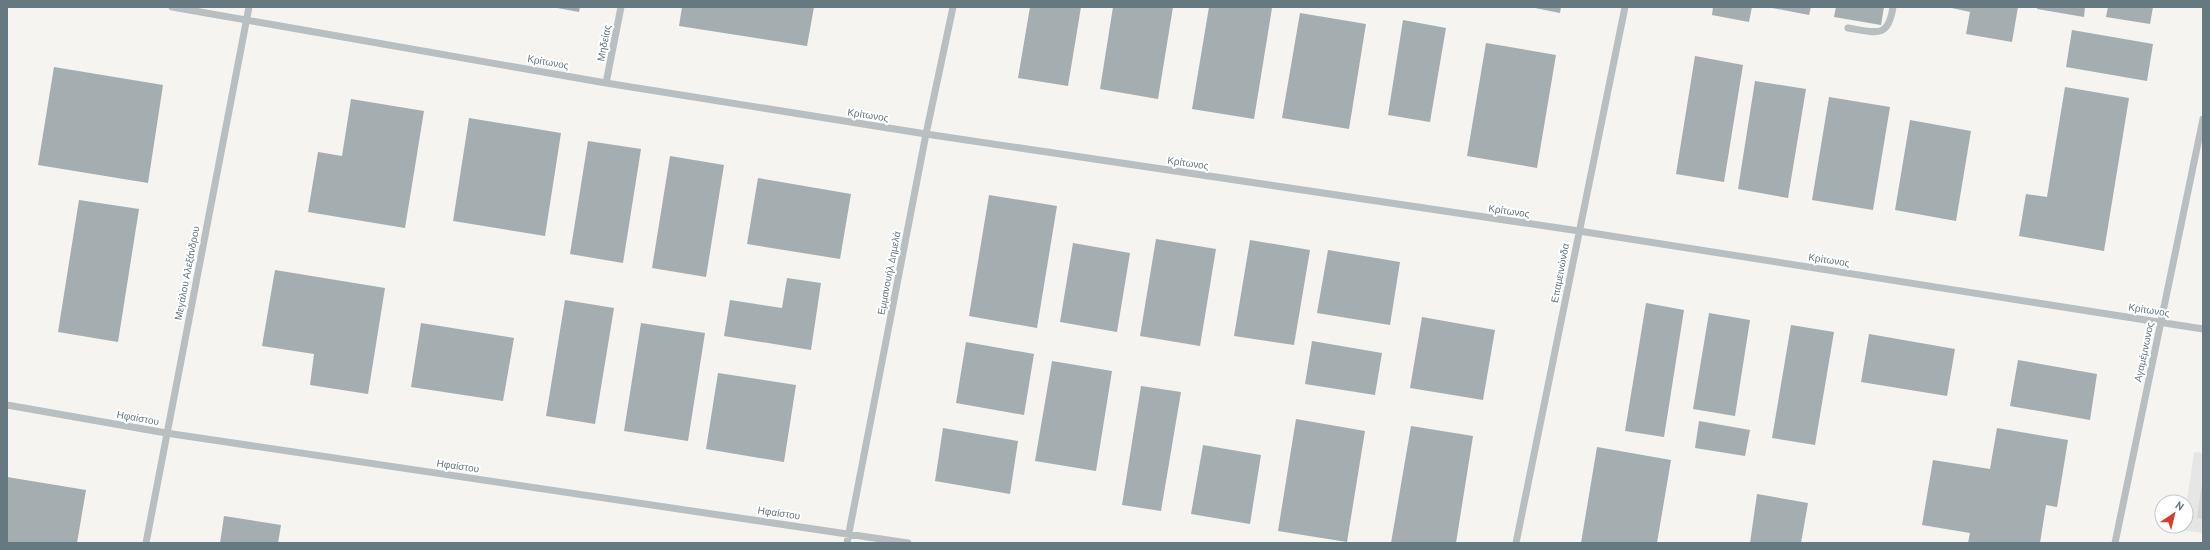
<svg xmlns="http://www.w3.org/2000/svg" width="2210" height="550" font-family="'PT Sans',sans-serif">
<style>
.built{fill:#e5e6e5}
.green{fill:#d5d9d1}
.building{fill:#a4adb0}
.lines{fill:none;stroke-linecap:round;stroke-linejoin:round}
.minor{stroke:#b9bfc1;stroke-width:7}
.labels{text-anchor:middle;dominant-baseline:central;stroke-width:4;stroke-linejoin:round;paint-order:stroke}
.street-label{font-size:10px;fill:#667880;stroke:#fff}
</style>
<rect width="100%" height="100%" fill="#f5f4f1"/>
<path class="built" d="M2194,452L2203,453V533L2183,530V526H2186V508Z"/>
<path class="green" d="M2203,477V519L2197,518Z"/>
<path class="building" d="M552,7H580L579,12Z
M682,7H814L807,46L679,26Z
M1030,7H1081L1068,86L1018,78Z
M1113,7H1173L1158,99L1100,89Z
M1209,7L1272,8L1254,119L1192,109Z
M1530,7H1561L1560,13Z
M1713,7H1752L1749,22L1712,15Z
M1767,7H1811L1809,15Z
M1836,7H1884L1881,25L1834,17Z
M1947,7H2018L2012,42L1966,34L1970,12Z
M2038,7H2085L2084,17L2037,9Z
M2108,7H2153L2150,24L2106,17Z
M1300,13L1366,24L1349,129L1282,118Z
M1403,20L1446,28L1430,122L1388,115Z
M2072,30L2153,44L2147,81L2066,67Z
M1486,43L1556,55L1537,168L1467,156Z
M1695,56L1743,65L1724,182L1676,174Z
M54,67L163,85L148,183L38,165Z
M1755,81L1806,89L1788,198L1738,189Z
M2065,87L2129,98L2104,251L2019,236L2026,194L2047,197Z
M1829,97L1890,107L1873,210L1812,200Z
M351,99L424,111L405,228L308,212L318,152L342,156Z
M469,118L561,133L545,236L453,221Z
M1910,120L1971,131L1956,221L1895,210Z
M588,141L641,149L623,263L570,254Z
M670,156L724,165L706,277L652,268Z
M758,178L851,194L840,259L747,244Z
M989,195L1057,206L1037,328L969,316Z
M79,200L139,209L118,342L58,332Z
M1156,239L1216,249L1200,346L1140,336Z
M1250,240L1310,250L1294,345L1234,336Z
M1073,243L1130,253L1117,332L1060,322Z
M1328,250L1400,262L1390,325L1317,313Z
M275,270L385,288L368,394L310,385L314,354L262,346Z
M787,278L821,283L811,350L724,336L730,300L782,308Z
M565,300L614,308L595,424L546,416Z
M1646,303L1684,310L1664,437L1625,431Z
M1709,313L1750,320L1735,416L1693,409Z
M1422,317L1495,330L1483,400L1410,388Z
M421,323L514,338L503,401L411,387Z
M641,323L705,333L688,441L624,431Z
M1791,325L1834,332L1815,445L1772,438Z
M1869,334L1955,349L1947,396L1861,382Z
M1312,341L1382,353L1375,395L1305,384Z
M966,342L1034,354L1024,415L956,403Z
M2018,360L2097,374L2090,420L2010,406Z
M1052,361L1112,371L1096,471L1035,461Z
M718,373L796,385L784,462L706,449Z
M1141,386L1181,392L1161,511L1122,505Z
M1296,419L1365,431L1347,542L1278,531Z
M1699,421L1750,430L1745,456L1695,448Z
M1411,426L1473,436L1456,543H1391Z
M943,428L1018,441L1010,494L935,481Z
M1997,428L2068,440L2057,507L2046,505L2040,543H1968L1970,533L1922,525L1933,460L1990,469Z
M1203,445L1261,455L1250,524L1191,514Z
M1597,447L1671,460L1657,543H1581Z
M7,477L86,490L77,543H7Z
M1757,494L1808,503L1801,543H1750Z
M224,516L281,525L278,543H220Z"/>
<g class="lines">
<path class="minor" d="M172,7L606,83L926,134L1579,231L2203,329
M1848,28C1875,32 1888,40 1893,7
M606,83L621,7
M7,405L166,433L908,543
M146,543L249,7
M847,543L926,134L953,7
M1516,543L1625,7
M2115,543L2203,119"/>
</g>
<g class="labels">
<g class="street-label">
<text transform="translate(604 43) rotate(-79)">Μηδείας</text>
<text transform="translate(548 62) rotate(10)">Κρίτωνος</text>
<text transform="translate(868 115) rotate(9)">Κρίτωνος</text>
<text transform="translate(1188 163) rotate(8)">Κρίτωνος</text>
<text transform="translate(1509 211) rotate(8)">Κρίτωνος</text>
<text transform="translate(1829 260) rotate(9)">Κρίτωνος</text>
<text transform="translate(187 273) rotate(-79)">Μεγάλου Αλεξάνδρου</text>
<text transform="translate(889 273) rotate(-79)">Εμμανουήλ Δημελά</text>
<text transform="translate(1560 273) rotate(-79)">Επαμεινώνδα</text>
<text transform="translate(2149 310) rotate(9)">Κρίτωνος</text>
<text transform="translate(2144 352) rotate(-78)">Αγαμέμνωνος</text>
<text transform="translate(138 418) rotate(10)">Ηφαίστου</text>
<text transform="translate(458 466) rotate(8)">Ηφαίστου</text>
<text transform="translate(779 513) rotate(8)">Ηφαίστου</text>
</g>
</g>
<rect width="2210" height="550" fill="none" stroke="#667880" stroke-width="16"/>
<g transform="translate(2174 514) rotate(35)"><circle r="19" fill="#ffffff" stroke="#c2c9cc"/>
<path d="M0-3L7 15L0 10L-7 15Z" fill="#d63e30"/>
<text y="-6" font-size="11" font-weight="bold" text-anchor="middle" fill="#667880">N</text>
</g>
</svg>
